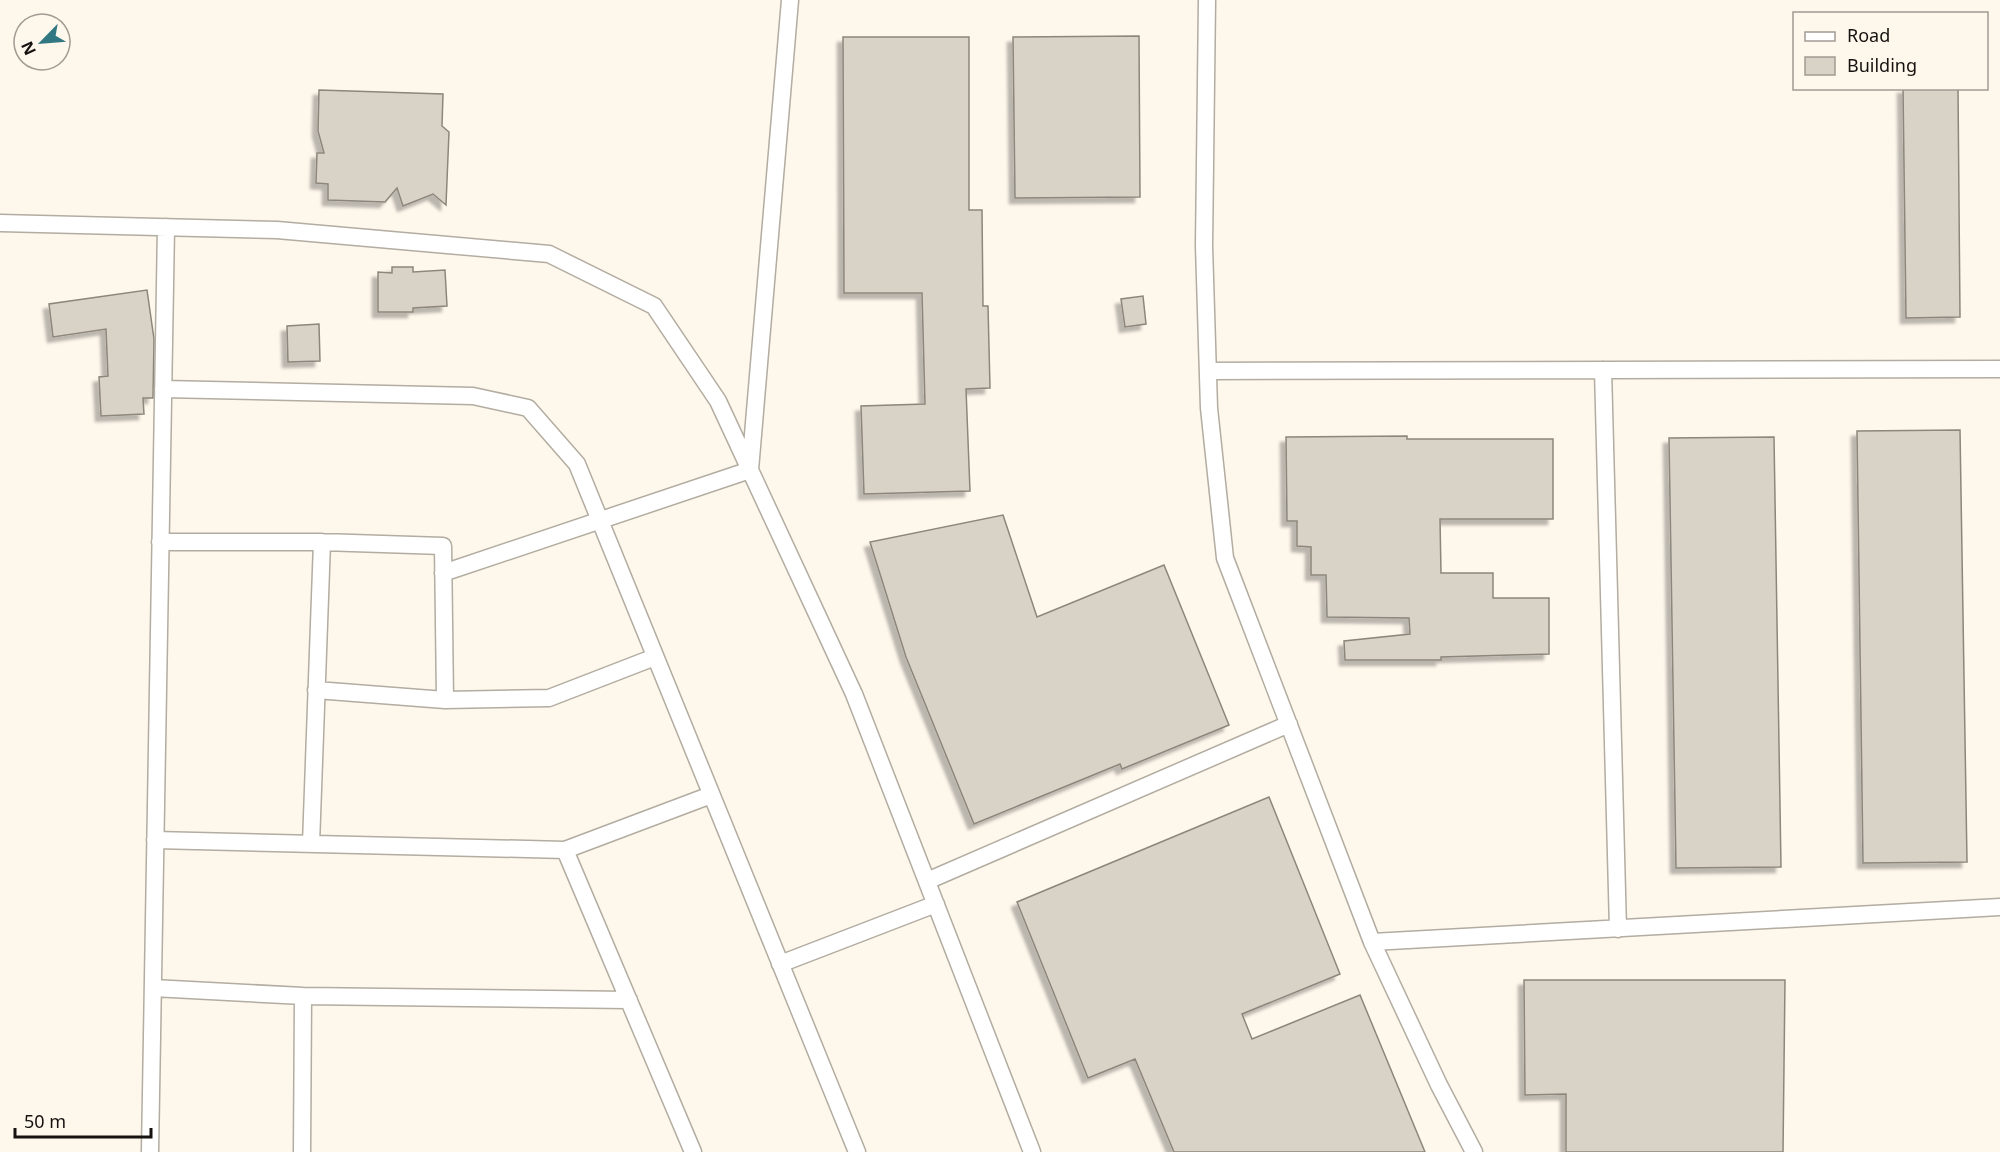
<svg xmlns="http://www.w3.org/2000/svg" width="2000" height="1152" font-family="'Noto Sans',sans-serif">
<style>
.building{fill:#d9d2c7;stroke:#8c867c;stroke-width:1.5;filter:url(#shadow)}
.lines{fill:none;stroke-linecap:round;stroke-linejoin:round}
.street-casing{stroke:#b2aca1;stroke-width:19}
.street{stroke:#fff;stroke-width:16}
</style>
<defs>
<filter id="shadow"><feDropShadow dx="-5.5" dy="5.5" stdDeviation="1.5" flood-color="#0004"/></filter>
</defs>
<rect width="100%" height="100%" fill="#fef7ec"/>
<path class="building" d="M1139,36L1140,197L1015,198L1013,37Z
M843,37H969V210H982L983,306H988L990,388L966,389L970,491L864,494L861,406L925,404L922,293H844Z
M1903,88H1958L1960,317L1906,318Z
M319,90L443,94L442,126L449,132L446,205L433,194L403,206L397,188L385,202L328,200V184L316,183L317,153H324L318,131Z
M392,267H413V272L445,270L447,306L413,308V312H378V272L392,273Z
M147,290L154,339L153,398H143L144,414L101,416L99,377L108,376L106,329L53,337L49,304Z
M1143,296L1146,324L1125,327L1121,299Z
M319,324L320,361L288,362L287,326Z
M1960,430L1967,862L1863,863L1857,431Z
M1407,436V439H1553V519H1440L1441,573H1493V598H1549V654L1441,657V660H1345L1344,641L1410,634L1409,618L1327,617L1326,575H1311V547L1297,546V521H1287L1286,437Z
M1774,437L1781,867L1676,868L1669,438Z
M1003,515L1037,617L1164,565L1229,725L1122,769L1120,764L974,824L906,657L870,542Z
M1269,797L1340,974L1242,1014L1252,1039L1360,995L1425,1152H1174L1135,1059L1088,1078L1017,902Z
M1524,980H1785L1783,1152H1566V1094L1525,1095Z"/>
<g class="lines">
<defs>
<path id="street" d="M1207,0L1204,246L1209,408L1225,558L1372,942L1439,1085L1474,1152
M0,223L277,230L549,254L654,306L718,401L854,694L1032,1152
M1603,370L1618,929
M1208,371L2000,369
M163,389L473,396L528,408L577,464L857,1152
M160,542H322L443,546L445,700
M443,573L750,470L790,0
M316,690L445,700L549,698L655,657
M155,840L565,850L711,795
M311,844L322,542
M565,850L693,1152
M927,881L1289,724
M1372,942L2000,907
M780,964L936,904
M153,988L303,996L629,1000
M150,1152L166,227
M302,1152L303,996"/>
</defs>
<use href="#street" class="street-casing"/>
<use href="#street" class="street"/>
</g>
<rect x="1793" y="12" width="195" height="78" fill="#fef7ec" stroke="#a19b94" stroke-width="1.5"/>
<rect x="1805" y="32" width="30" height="9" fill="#ffffff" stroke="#a19b94" stroke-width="1.5"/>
<text x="1847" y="42" font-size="18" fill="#15120f">Road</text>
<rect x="1805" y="57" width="30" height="18" fill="#d9d2c7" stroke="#a19b94" stroke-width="1.5"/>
<text x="1847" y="72" font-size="18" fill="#15120f">Building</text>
<g transform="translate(42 42) rotate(245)"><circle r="28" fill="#fef7ec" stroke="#a19b94" stroke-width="1.5"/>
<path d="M0-4.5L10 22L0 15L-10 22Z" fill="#317883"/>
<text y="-9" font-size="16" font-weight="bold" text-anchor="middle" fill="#15120f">N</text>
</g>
<path d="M15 1128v9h136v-9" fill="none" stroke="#15120f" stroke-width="3"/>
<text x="24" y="1128" font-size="18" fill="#15120f" stroke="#fef7ec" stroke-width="4.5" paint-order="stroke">50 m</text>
</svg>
